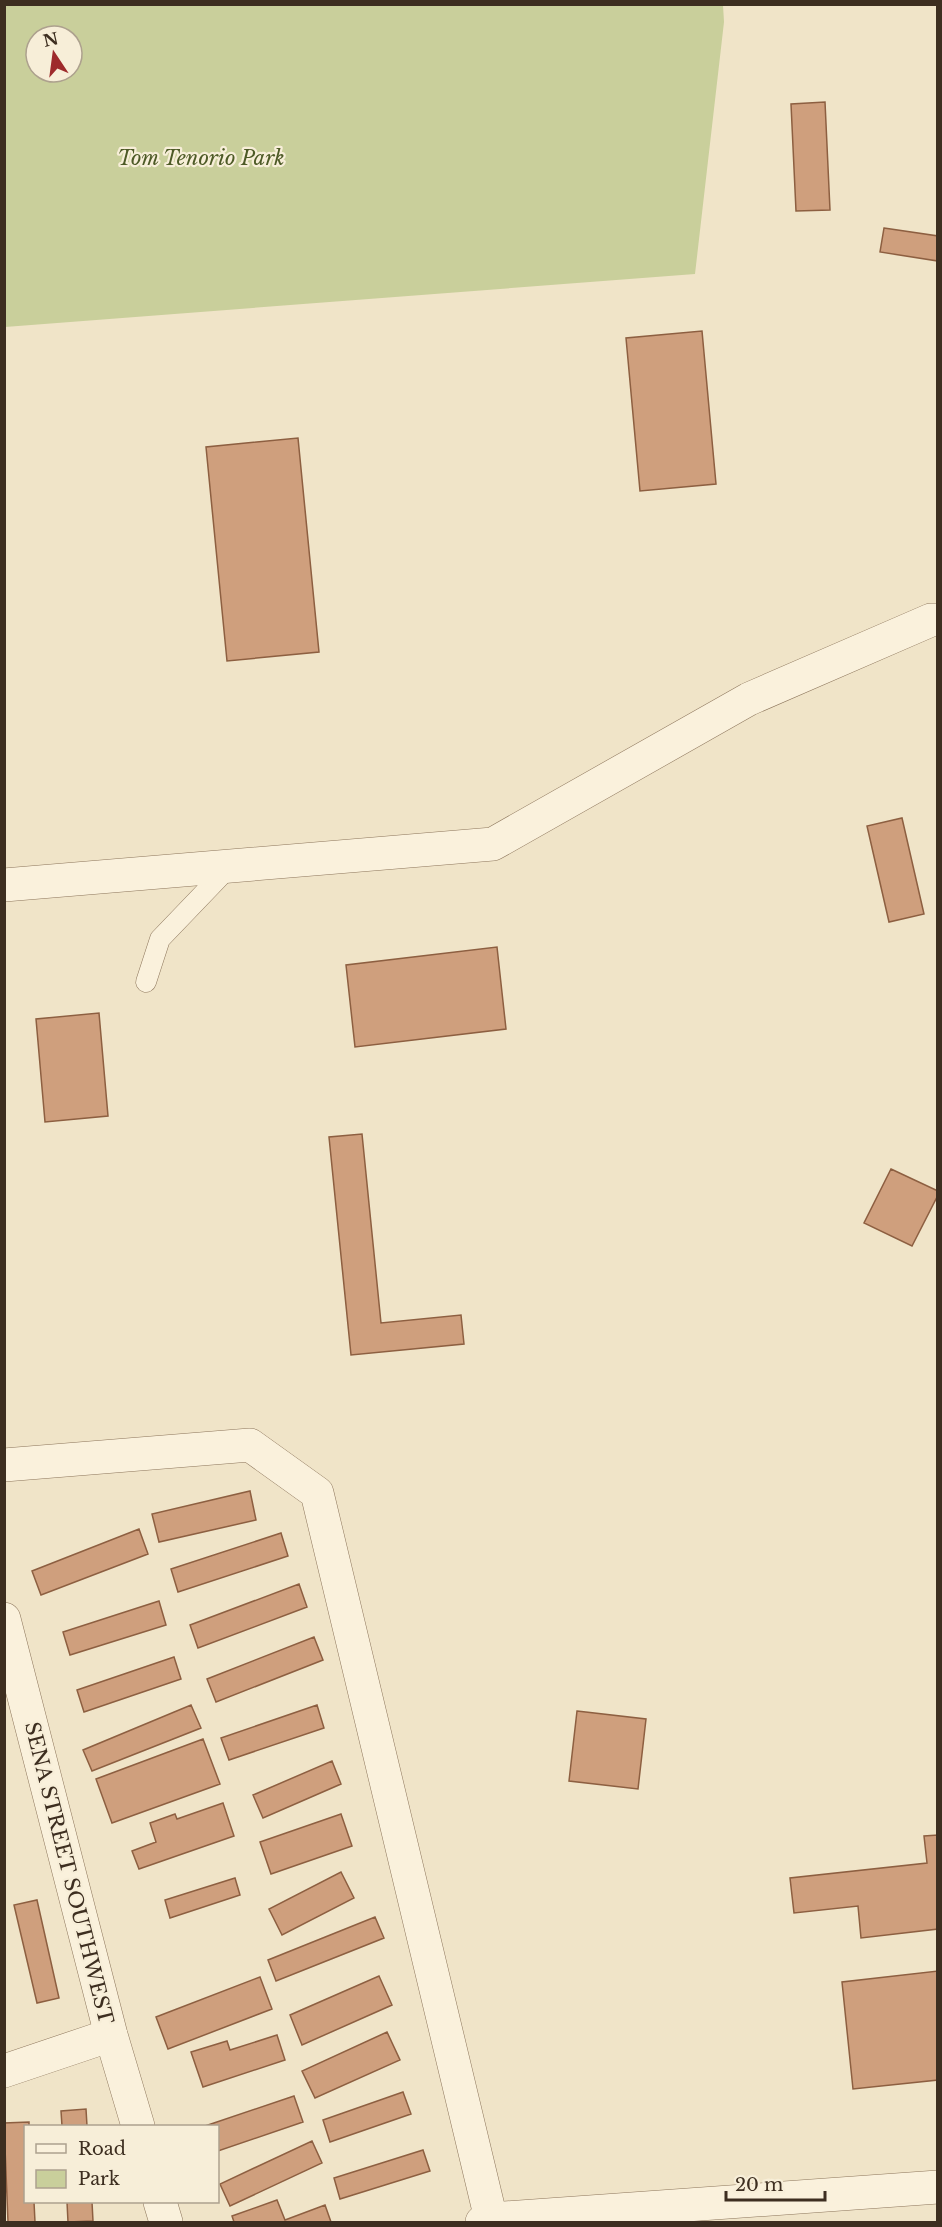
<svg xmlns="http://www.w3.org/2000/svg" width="942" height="2227" font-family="'Libre Baskerville',serif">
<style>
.green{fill:#c9cf9b;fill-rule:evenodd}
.building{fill:#cf9f7d;stroke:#8d5f41;stroke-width:1.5}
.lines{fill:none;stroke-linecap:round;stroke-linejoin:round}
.service-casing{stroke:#8d765c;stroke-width:21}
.minor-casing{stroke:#8d765c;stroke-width:34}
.service{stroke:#faf1dc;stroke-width:20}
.minor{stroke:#faf1dc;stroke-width:33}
.labels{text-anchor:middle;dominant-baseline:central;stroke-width:4.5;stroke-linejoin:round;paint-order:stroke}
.park-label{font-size:20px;font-style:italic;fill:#4d5a26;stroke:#f7eed8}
.street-label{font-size:20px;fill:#3d2e20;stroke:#f7eed8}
</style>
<rect width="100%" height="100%" fill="#f0e4c8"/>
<path class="green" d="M5,4L723,5L724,22L695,274L5,327ZM36,36H72V72H36Z"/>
<path class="building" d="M825,102L830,210L796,211L791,104Z
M884,228L938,236V261L880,252Z
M702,331L716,484L640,491L626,338Z
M298,438L319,652L227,661L206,447Z
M902,818L924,914L889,922L867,826Z
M497,947L506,1029L355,1047L346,965Z
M99,1013L108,1116L45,1122L36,1019Z
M362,1134L381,1323L461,1315L464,1344L351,1355L329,1137Z
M891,1169L938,1191V1195L912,1246L864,1223Z
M250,1491L256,1520L159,1542L152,1514Z
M139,1529L148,1554L41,1595L32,1571Z
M281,1533L288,1556L178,1592L171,1569Z
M299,1584L307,1607L198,1648L190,1625Z
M159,1601L166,1625L70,1655L63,1632Z
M314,1637L323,1660L216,1702L207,1679Z
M174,1657L181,1679L84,1712L77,1690Z
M191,1705L201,1728L92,1771L83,1750Z
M317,1705L324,1728L229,1760L221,1738Z
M577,1711L646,1719L638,1789L569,1781Z
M203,1739L220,1784L112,1823L96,1779Z
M332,1761L341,1784L263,1818L253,1795Z
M223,1803L234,1836L139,1869L132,1851L156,1842L150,1823L175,1814L177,1819Z
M341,1814L352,1846L271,1874L260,1842Z
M938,1835V1929L861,1938L858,1906L794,1913L790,1878L927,1863L924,1836Z
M341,1872L354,1898L282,1935L269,1909Z
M235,1878L240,1895L170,1918L165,1900Z
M37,1900L59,1998L37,2003L14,1905Z
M375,1917L384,1938L276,1981L268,1960Z
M938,1971V2080L853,2089L842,1982Z
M379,1976L392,2005L302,2045L290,2015Z
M260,1977L272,2009L168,2049L156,2017Z
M387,2032L400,2060L315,2098L302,2071Z
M277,2035L285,2060L203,2087L191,2052L227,2041L230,2050Z
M403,2092L411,2114L330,2142L323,2120Z
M294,2096L303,2122L218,2151V2126H205Z
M86,2109L87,2126H62L61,2111Z
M29,2122V2126H26V2202H34L35,2222H8L4,2123Z
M312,2141L322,2163L230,2206L220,2184Z
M423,2150L430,2171L340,2199L334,2178Z
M277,2200L285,2220L325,2205L331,2222H234L232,2216Z
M67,2202H92L93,2221L68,2222Z"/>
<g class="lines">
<defs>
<path id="service" d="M146,982L160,939L230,866"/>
<path id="minor" d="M4,885L493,844L749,699L931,620H938
M4,1465L250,1445L317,1493L491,2219
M4,1619L111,2035L138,2126
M4,2071L111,2035
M160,2202L166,2222
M482,2222L491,2219L938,2187"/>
</defs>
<use href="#service" class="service-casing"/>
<use href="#minor" class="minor-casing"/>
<use href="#service" class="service"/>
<use href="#minor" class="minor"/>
</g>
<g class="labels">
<g class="park-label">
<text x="201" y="158">Tom Tenorio Park</text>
</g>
<g class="street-label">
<text transform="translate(69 1873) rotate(76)">SENA STREET SOUTHWEST</text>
</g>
</g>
<rect width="942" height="2227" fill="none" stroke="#3d2e20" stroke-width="12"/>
<rect x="24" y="2125" width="195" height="78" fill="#f7eed8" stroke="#ada18e" stroke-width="1.5"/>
<rect x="36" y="2144" width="30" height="9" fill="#faf1dc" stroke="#ada18e" stroke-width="1.5"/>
<text x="78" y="2155" font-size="18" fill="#3d2e20">Road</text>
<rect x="36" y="2170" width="30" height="18" fill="#c9cf9b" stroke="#ada18e" stroke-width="1.5"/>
<text x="78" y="2185" font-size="18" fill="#3d2e20">Park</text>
<g transform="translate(54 54) rotate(347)"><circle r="28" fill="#f7eed8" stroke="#ada18e" stroke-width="1.5"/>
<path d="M0-4.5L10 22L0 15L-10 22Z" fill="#9e2a2b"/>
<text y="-9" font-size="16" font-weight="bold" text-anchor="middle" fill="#3d2e20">N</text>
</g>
<path d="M726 2191v9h99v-9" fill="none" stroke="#3d2e20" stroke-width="3"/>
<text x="735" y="2191" font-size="18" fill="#3d2e20" stroke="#f7eed8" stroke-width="4.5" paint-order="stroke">20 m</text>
</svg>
